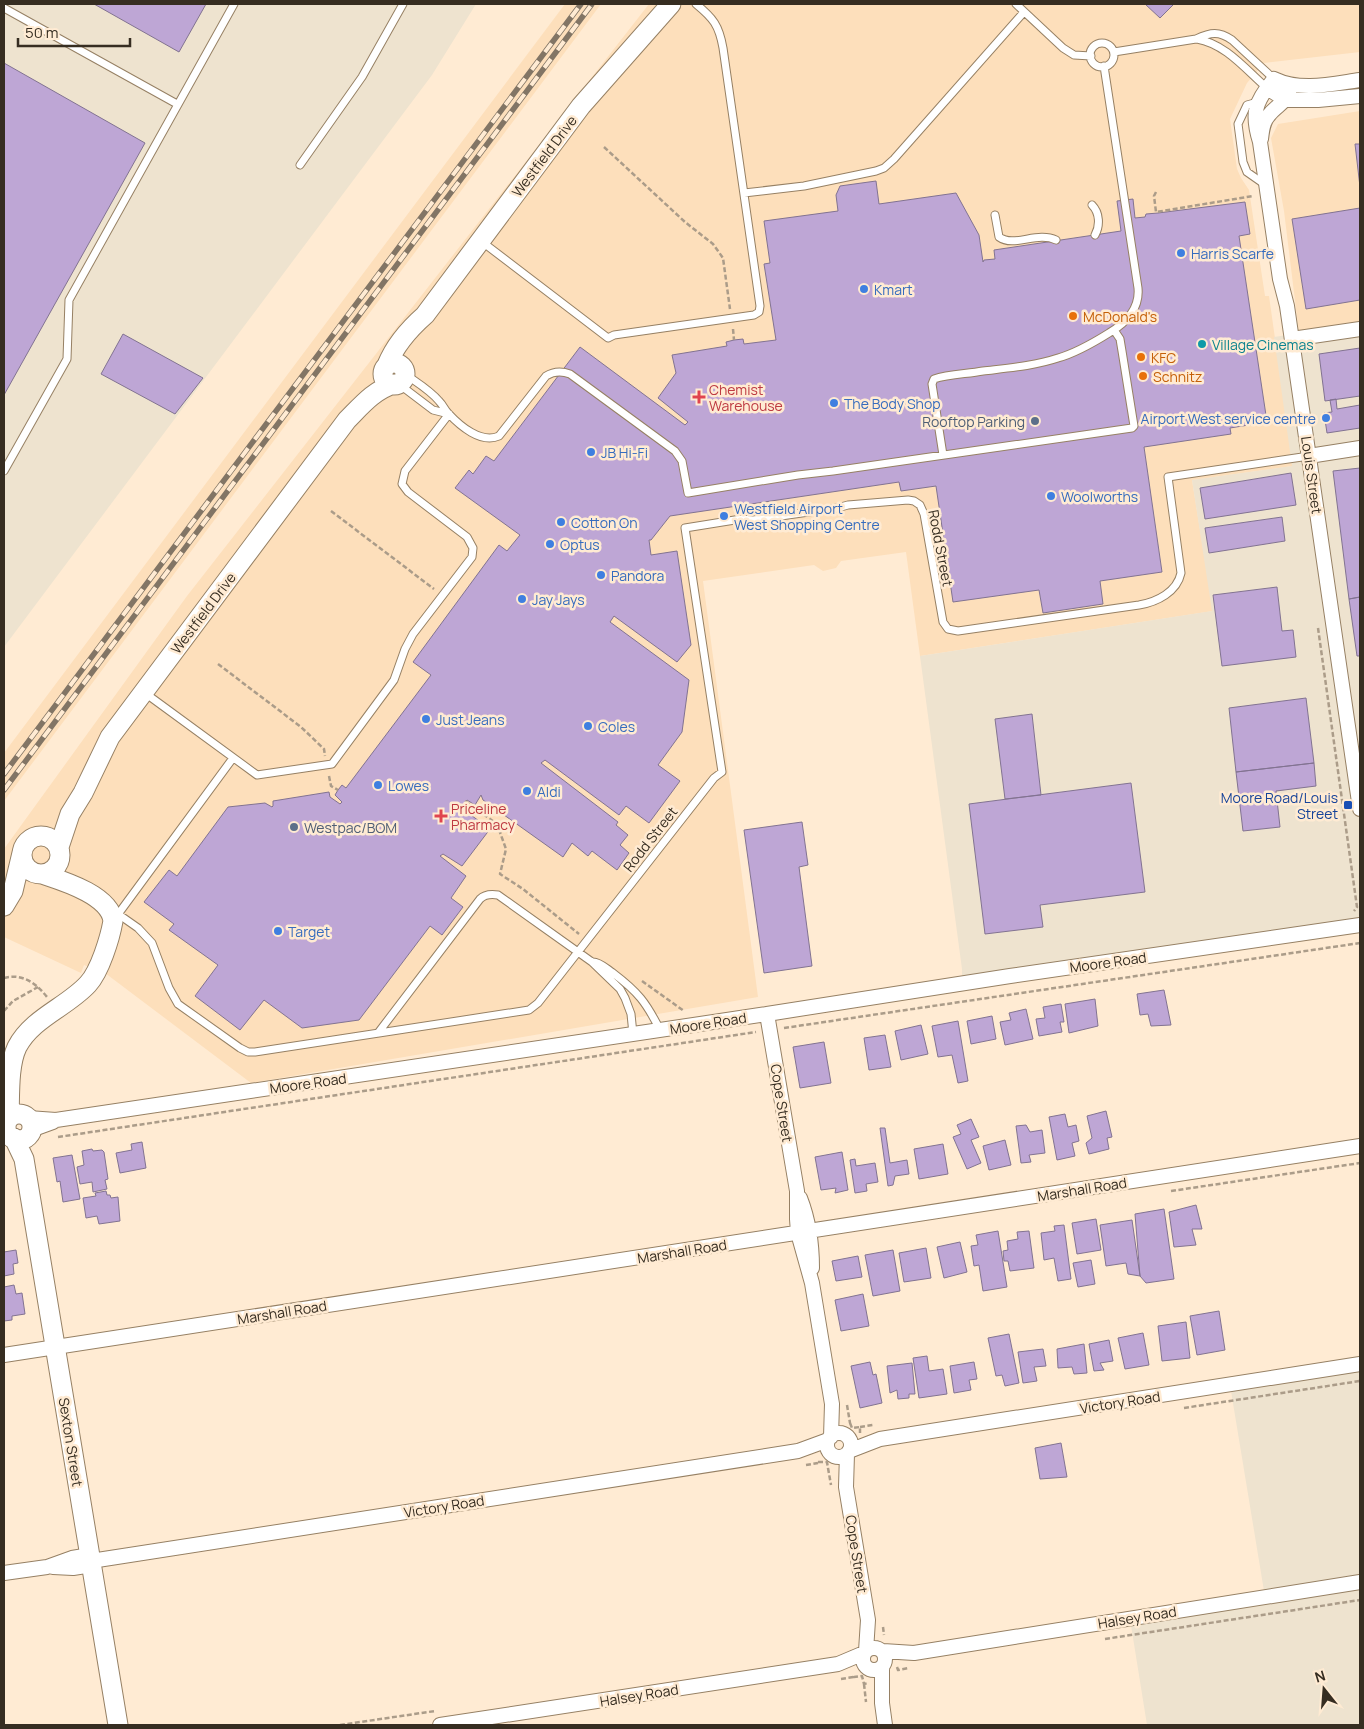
<svg xmlns="http://www.w3.org/2000/svg" width="1364" height="1729" font-family="Manrope,sans-serif">
<style>
.built{fill:#fddfbb}
.industrial{fill:#eee3cf}
.building{fill:#bea6d5;stroke:#827391}
.lines{fill:none;stroke-linecap:round;stroke-linejoin:round}
.lane-casing{stroke:#968064;stroke-width:9}
.street-casing{stroke:#968064;stroke-width:16}
.secondary-casing{stroke:#968064;stroke-width:21}
.path{stroke:#ab9c89;stroke-width:2.5;stroke-dasharray:5 2.5;stroke-linecap:butt}
.lane{stroke:#fff;stroke-width:7}
.street{stroke:#fff;stroke-width:14}
.secondary{stroke:#fff;stroke-width:19}
.rail-casing{stroke:#827565;stroke-width:5.5}
.rail{stroke:#ffebd3;stroke-width:4;stroke-dasharray:11;stroke-linecap:butt}
.shop-dot{fill:#3f7fe0;stroke:#ffebd3;stroke-width:2}
.food-dot{fill:#e8710a;stroke:#ffebd3;stroke-width:2}
.culture-dot{fill:#0f9aa8;stroke:#ffebd3;stroke-width:2}
.health-dot{fill:#e0444e;stroke:#ffebd3;stroke-width:2}
.service-dot{fill:#5c6f8a;stroke:#ffebd3;stroke-width:2}
.transit-dot{fill:#1a4fb4;stroke:#ffebd3;stroke-width:2}
.labels{text-anchor:middle;dominant-baseline:central;stroke-width:5;stroke-linejoin:round;paint-order:stroke}
.street-label{font-size:14px;fill:#362d21;stroke:#ffebd3}
.shop-label{font-size:14px;fill:#366cbe;stroke:#ffebd3;text-anchor:start}
.food-label{font-size:14px;fill:#c56008;stroke:#ffebd3;text-anchor:start}
.culture-label{font-size:14px;fill:#0d838f;stroke:#ffebd3;text-anchor:start}
.health-label{font-size:14px;fill:#be3a42;stroke:#ffebd3;text-anchor:start}
.service-label{font-size:14px;fill:#4e5e75;stroke:#ffebd3;text-anchor:end}
.transit-label{font-size:14px;fill:#164399;stroke:#ffebd3;text-anchor:end}
</style>
<rect width="100%" height="100%" fill="#ffebd3"/>
<path class="built" d="M565,4H601L4,801V753Z
M649,4H1360V52L1264,63L1247,83L1230,119L1237,169L1241,178L1249,190L1265,296H1269L1293,466L1192,480L1213,611L920,656L906,552L841,561L836,568L823,571L814,565L703,581L758,997L251,1083L105,973L84,965L81,973L4,937V849L187,596Z
M1360,111V324L1299,333L1284,211L1271,138L1278,124Z"/>
<path class="industrial" d="M4,4H476L432,75L4,647Z
M1360,324V925L962,984V969L920,656L1212,611L1192,480L1292,466L1274,337Z
M1360,1364V1725H1147L1130,1619L1265,1597L1230,1385Z"/>
<path class="building" d="M94,4H206L179,52Z
M1145,4H1174L1160,18Z
M4,63L145,143L4,395Z
M1355,144H1360V187Z
M876,181L879,204L956,193L979,235L983,262L984,260L995,259L994,250L1121,231L1117,201L1133,199L1135,218L1145,217L1146,214L1158,213L1245,202L1250,234L1239,236L1267,422L1230,428L1231,434L1144,447L1162,572L1100,581L1103,604L1043,613L1039,590L953,602L936,486L901,491L899,482L670,516L651,540H649L651,555L677,551L691,645L677,662L614,616L610,622L689,680L682,732L658,765L680,781L649,823L626,806L619,815L545,760L541,763L618,822L616,825L628,835L620,845L629,853L617,870L592,851L588,856L572,843L563,857L483,800L481,795L475,805L467,800L465,802L468,804L464,810L490,829L462,866L443,854L440,856L466,876L451,898L463,907L442,935L430,926L359,1020L302,1028L264,1000L240,1030L195,996L218,965L169,930L174,924L144,902L169,870L177,876L228,807L265,803L272,807L273,806V801L329,792L330,797L340,804L342,802L335,795L338,790L342,785L346,788L431,675L413,662L499,545L507,551L520,535L455,488L469,470L473,474L486,456L494,461L580,347L685,425L688,422L658,398L676,373L672,355L727,346L726,342L734,340L743,339L744,344L776,340L764,264L770,263L764,221L838,211L836,195L840,186Z
M1360,208V300L1306,309L1292,219Z
M123,334L203,378L175,414L101,374Z
M1360,348V396L1325,401L1319,354Z
M1336,399L1337,409L1360,405V428L1327,433L1324,413L1332,412L1330,400Z
M1360,468V597L1349,599L1333,471Z
M1291,473L1296,505L1205,519L1200,488Z
M1282,517L1285,541L1209,553L1205,528Z
M1277,587L1282,631L1293,630L1296,657L1222,666L1213,595Z
M1360,597V656H1357L1349,599Z
M1306,698L1314,763L1236,772L1229,708Z
M1032,714L1041,795L1005,799L995,719Z
M1314,763L1316,786L1276,791L1280,827L1243,831L1236,772Z
M1131,783L1145,892L1040,905L1043,927L985,934L969,804Z
M802,822L808,865L799,867L812,966L764,973L744,830Z
M1164,990L1171,1025L1151,1026L1148,1014L1140,1015L1137,994Z
M1095,999L1098,1026L1069,1033L1065,1004Z
M1061,1004L1064,1022H1060L1062,1032L1039,1036L1036,1019L1045,1018L1043,1007Z
M1026,1009L1033,1039L1005,1045L1000,1022L1011,1020L1009,1013Z
M992,1016L996,1039L971,1044L967,1021Z
M958,1021L968,1081L958,1083L952,1055L938,1057L932,1026Z
M921,1025L928,1054L901,1060L895,1031Z
M885,1035L891,1067L869,1070L864,1038Z
M824,1042L831,1083L800,1088L793,1047Z
M1106,1111L1112,1137L1107,1138L1109,1149L1089,1154L1086,1143L1092,1138L1087,1116Z
M1065,1114L1068,1127L1076,1125L1079,1141L1072,1143L1075,1156L1057,1160L1049,1117Z
M971,1119L979,1137L971,1140L981,1163L967,1169L953,1137L961,1134L957,1125Z
M1026,1125L1030,1132L1042,1130L1045,1153L1029,1155L1031,1162L1021,1163L1016,1126Z
M880,1128H885L890,1163L907,1160L909,1174L895,1176L893,1185L888,1186Z
M1005,1140L1011,1165L989,1170L983,1146Z
M142,1142L146,1168L120,1173L116,1153L132,1150L131,1144Z
M943,1144L948,1174L919,1179L914,1149Z
M92,1149L93,1151L102,1150L104,1152L108,1179L105,1180L107,1189L93,1192L92,1182L80,1184L77,1167L84,1165L82,1151Z
M842,1152L848,1190L835,1193L836,1188L821,1190L815,1157Z
M72,1155L80,1199L63,1202L60,1181L57,1182L53,1158Z
M855,1159L856,1166L875,1163L878,1182L866,1184L867,1191L855,1193L850,1160Z
M106,1191L107,1195H110L111,1198L118,1197L120,1221L99,1224L97,1216L86,1218L83,1198L96,1196L95,1193Z
M1196,1205L1202,1229H1192L1196,1245L1174,1247L1169,1212Z
M1164,1209L1174,1279L1146,1283L1140,1276L1135,1214Z
M1096,1219L1101,1250L1077,1254L1072,1223Z
M1132,1220L1140,1276L1128,1274L1126,1263L1106,1266L1100,1225Z
M1064,1225L1071,1279L1058,1281L1054,1258L1044,1260L1041,1233L1055,1231L1054,1226Z
M998,1231L1007,1287L983,1291L979,1265L974,1266L971,1246L978,1245L976,1235Z
M1029,1231L1034,1268L1010,1271L1008,1261H1004L1003,1251L1008,1250L1007,1241L1018,1239L1017,1232Z
M960,1242L967,1272L944,1278L937,1247Z
M926,1248L931,1278L904,1282L899,1253Z
M16,1250L18,1263L13,1264L14,1274L4,1276V1252Z
M893,1250L900,1291L873,1296L865,1255Z
M858,1256L862,1277L836,1281L832,1261Z
M1091,1260L1095,1284L1078,1287L1073,1263Z
M14,1285L16,1294L22,1293L25,1314L12,1316V1320L4,1321V1287Z
M863,1294L869,1326L841,1331L835,1300Z
M1219,1311L1225,1350L1197,1355L1190,1316Z
M1186,1322L1190,1358L1162,1361L1158,1326Z
M1143,1333L1149,1365L1125,1369L1118,1338Z
M1009,1334L1019,1383L1005,1386L1002,1375L996,1376L988,1338Z
M1109,1340L1113,1361L1100,1363L1104,1370L1094,1371L1089,1344Z
M1084,1344L1087,1373L1074,1374L1072,1367L1058,1368L1057,1349Z
M1043,1349L1046,1366L1034,1367L1037,1381L1023,1383L1018,1352Z
M927,1356L929,1371L943,1369L947,1394L919,1398L913,1358Z
M870,1362L873,1375L876,1374L882,1403L860,1408L851,1366Z
M974,1362L977,1379L969,1380L971,1390L954,1393L950,1366Z
M912,1363L915,1394H909V1398L898,1399L897,1390L890,1393L887,1366Z
M1061,1443L1067,1477L1040,1479L1035,1448Z"/>
<g class="lines">
<defs>
<path id="lane" d="M1016,4L1063,48L1074,55L1091,56
M4,8L177,104
M1197,39C1226,44 1246,70 1267,88
M1090 55a12 12 0 1 1 24 0a12 12 0 1 1-24 0Z
M1114,52L1196,39C1211,32 1219,31 1232,40L1274,79
M1258,102L1247,105L1238,124L1243,162L1247,172L1267,186
M300,165L362,77L403,4
M744,193L804,186L876,171L884,168L894,159L1024,12
M1092,205C1100,213 1100,226 1095,235
M995,215L999,237C1014,248 1037,231 1056,240
M481,241L608,338L614,335L754,315L759,312L760,306L723,48C719,25 713,18 696,4
M405,374C416,382 430,390 439,401C443,405 445,410 448,413C460,426 481,444 499,436L546,376C554,371 562,371 570,374L675,451L682,461L688,493L798,475L833,471L1132,428L1134,426L1122,351L1120,339L1114,330
M397,384L404,388L433,410L449,414
M943,455L932,384L934,379C949,374 967,374 983,371C1008,368 1034,366 1058,358C1076,353 1093,343 1109,333C1126,323 1140,309 1138,288L1104,66
M4,471L67,359L69,300L234,4
M145,693L257,775L332,764L394,680L405,649L413,634L472,557L473,548L467,537L408,492L402,484L405,471L449,414
M118,914L138,928L152,943L169,988L178,1004L240,1048L248,1052H255L529,1010L538,1003L714,778L722,772L685,528L741,519L753,520L837,508L848,505L908,500L914,501L920,505L924,514L943,622L948,629L958,631L1139,605C1157,602 1177,592 1181,573L1168,477L1309,456
M116,917L233,758
M593,962C600,962 607,969 613,973C638,992 646,1002 660,1030
M378,1033L480,899C485,894 492,894 498,895L592,962L620,989L625,998L631,1014L633,1034"/>
<path id="street" d="M1360,80C1332,84 1301,92 1274,79C1255,102 1251,113 1260,142L1280,279L1287,306L1360,809
M1267,88L1286,100H1318L1360,96
M1261,139C1262,130 1263,121 1269,115C1276,106 1285,103 1289,93
M1292,339L1360,329
M1309,456L1360,448
M767,1014L797,1191V1219L798,1233L812,1283L832,1404L831,1437
M28,1118L56,1120L767,1014L1010,976L1360,925
M31,1130L53,1122
M800,1198C809,1221 812,1243 812,1268
M4,1355L1360,1146
M827 1445a12 12 0 1 1 24 0a12 12 0 1 1-24 0Z
M849,1451L880,1439L1360,1364
M847,1454L846,1487L868,1620L866,1651
M91,1561L798,1451L828,1440
M53,1567L73,1568L92,1565
M4,1573L47,1567L72,1558L90,1555
M863 1659a11 11 0 1 1 22 0a11 11 0 1 1-22 0Z
M883,1651L914,1653L1360,1582
M882,1667V1703L885,1725
M440,1725L838,1664L864,1653"/>
<path id="secondary" d="M383 374a11 11 0 1 1 22 0a11 11 0 1 1-22 0Z
M387,365C395,345 408,330 425,315L581,106L671,4
M22 855a19 19 0 1 1 38 0a19 19 0 1 1-38 0Z
M59,847L70,814L83,793L110,737L347,420C361,406 374,390 394,384
M4,906L13,891L22,853
M6 1127a13 13 0 1 1 26 0a13 13 0 1 1-26 0Z
M9,1118C10,1097 8,1066 17,1047C32,1018 67,1007 88,984C100,971 110,938 113,921C110,895 63,881 42,874
M14,1138L24,1159L118,1725"/>
</defs>
<use href="#lane" class="lane-casing"/>
<use href="#street" class="street-casing"/>
<use href="#secondary" class="secondary-casing"/>
<path class="path" d="M604,147L685,222L713,244L723,258L730,309
M1156,192L1154,196L1156,212L1253,196
M733,329L734,340
M331,511L434,589
M1318,628L1357,907L1354,911
M218,664L301,727L324,749L325,756
M329,776L331,786L338,790
M465,801L497,824L506,849L500,874L523,889L579,934
M4,978C22,973 36,983 47,997
M642,981L684,1011
M4,1011L13,1001L38,987
M784,1028L1360,943
M58,1137L756,1032
M1171,1191L1360,1163
M847,1405L850,1423
M1184,1408L1360,1381
M850,1423L852,1428L860,1427V1433
M860,1427L873,1425
M818,1462H827L828,1468
M806,1465L818,1463
M828,1468L831,1485
M883,1627L884,1635
M1105,1639L1360,1600
M897,1667L898,1670L909,1668
M854,1676V1677L862,1676L864,1684L868,1683
M841,1679L854,1677
M864,1684L866,1702
M340,1725L435,1711"/>
<use href="#lane" class="lane"/>
<use href="#street" class="street"/>
<use href="#secondary" class="secondary"/>
<defs>
<path id="rail" d="M4,774L581,4
M4,790L592,4"/>
</defs>
<use href="#rail" class="rail-casing"/>
<use href="#rail" class="rail"/>
</g>
<g class="shop-dot">
<circle cx="1181" cy="253" r="5"/>
<circle cx="864" cy="289" r="5"/>
<circle cx="834" cy="403" r="5"/>
<circle cx="1326" cy="418" r="5"/>
<circle cx="591" cy="452" r="5"/>
<circle cx="1051" cy="496" r="5"/>
<circle cx="724" cy="516" r="5"/>
<circle cx="561" cy="522" r="5"/>
<circle cx="550" cy="544" r="5"/>
<circle cx="601" cy="575" r="5"/>
<circle cx="522" cy="599" r="5"/>
<circle cx="426" cy="719" r="5"/>
<circle cx="588" cy="726" r="5"/>
<circle cx="378" cy="785" r="5"/>
<circle cx="527" cy="791" r="5"/>
<circle cx="278" cy="931" r="5"/>
</g>
<g class="food-dot">
<circle cx="1073" cy="316" r="5"/>
<circle cx="1141" cy="357" r="5"/>
<circle cx="1143" cy="376" r="5"/>
</g>
<circle class="culture-dot" cx="1202" cy="344" r="5"/>
<g class="health-dot">
<path d="M696.5 389.5h5v5h5v5h-5v5h-5v-5h-5v-5h5z"/>
<path d="M438.5 808.5h5v5h5v5h-5v5h-5v-5h-5v-5h5z"/>
</g>
<g class="service-dot">
<circle cx="1035" cy="421" r="5"/>
<circle cx="294" cy="827" r="5"/>
</g>
<rect class="transit-dot" x="1343" y="800" width="10" height="10" rx="2.5"/>
<g class="labels">
<g class="street-label">
<text transform="translate(544 156) rotate(-53)">Westfield Drive</text>
<text transform="translate(1312 475) rotate(82)">Louis Street</text>
<text transform="translate(941 548) rotate(79)">Rodd Street</text>
<text transform="translate(203 613) rotate(-53)">Westfield Drive</text>
<text transform="translate(650 839) rotate(-52)">Rodd Street</text>
<text transform="translate(1108 962) rotate(-8)">Moore Road</text>
<text transform="translate(708 1023) rotate(-9)">Moore Road</text>
<text transform="translate(308 1083) rotate(-8)">Moore Road</text>
<text transform="translate(782 1103) rotate(81)">Cope Street</text>
<text transform="translate(1082 1189) rotate(-9)">Marshall Road</text>
<text transform="translate(682 1251) rotate(-9)">Marshall Road</text>
<text transform="translate(282 1312) rotate(-9)">Marshall Road</text>
<text transform="translate(1120 1402) rotate(-9)">Victory Road</text>
<text transform="translate(71 1442) rotate(81)">Sexton Street</text>
<text transform="translate(444 1506) rotate(-9)">Victory Road</text>
<text transform="translate(857 1554) rotate(81)">Cope Street</text>
<text transform="translate(1137 1617) rotate(-9)">Halsey Road</text>
<text transform="translate(639 1695) rotate(-9)">Halsey Road</text>
</g>
<g class="shop-label">
<text x="1191" y="253">Harris Scarfe</text>
<text x="874" y="289">Kmart</text>
<text x="844" y="403">The Body Shop</text>
<text x="1316" y="418" text-anchor="end">Airport West service centre</text>
<text x="601" y="452">JB Hi-Fi</text>
<text x="1061" y="496">Woolworths</text>
<text x="734" y="508">Westfield Airport<tspan x="734" dy="16">West Shopping Centre</tspan></text>
<text x="571" y="522">Cotton On</text>
<text x="560" y="544">Optus</text>
<text x="611" y="575">Pandora</text>
<text x="532" y="599">Jay Jays</text>
<text x="436" y="719">Just Jeans</text>
<text x="598" y="726">Coles</text>
<text x="388" y="785">Lowes</text>
<text x="537" y="791">Aldi</text>
<text x="288" y="931">Target</text>
</g>
<g class="food-label">
<text x="1083" y="316">McDonald's</text>
<text x="1151" y="357">KFC</text>
<text x="1153" y="376">Schnitz</text>
</g>
<g class="culture-label">
<text x="1212" y="344">Village Cinemas</text>
</g>
<g class="health-label">
<text x="709" y="389">Chemist<tspan x="709" dy="16">Warehouse</tspan></text>
<text x="451" y="808">Priceline<tspan x="451" dy="16">Pharmacy</tspan></text>
</g>
<g class="service-label">
<text x="1025" y="421">Rooftop Parking</text>
<text x="304" y="827" text-anchor="start">Westpac/BOM</text>
</g>
<g class="transit-label">
<text x="1338" y="797">Moore Road/Louis<tspan x="1338" dy="16">Street</tspan></text>
</g>
</g>
<rect width="1364" height="1729" fill="none" stroke="#362d21" stroke-width="10"/>
<g transform="translate(1324 1689) rotate(343)" stroke="#ffebd3" stroke-width="4" paint-order="stroke">
<path d="M0-4L9 19L0 12L-9 19Z" fill="#362d21"/>
<text y="-8" font-size="14" font-weight="bold" text-anchor="middle" fill="#362d21">N</text>
</g>
<path d="M18 38v8h112v-8" fill="none" stroke="#362d21" stroke-width="2.5"/>
<text x="25" y="38" font-size="15" fill="#362d21" stroke="#ffebd3" stroke-width="4" paint-order="stroke">50 m</text>
</svg>
